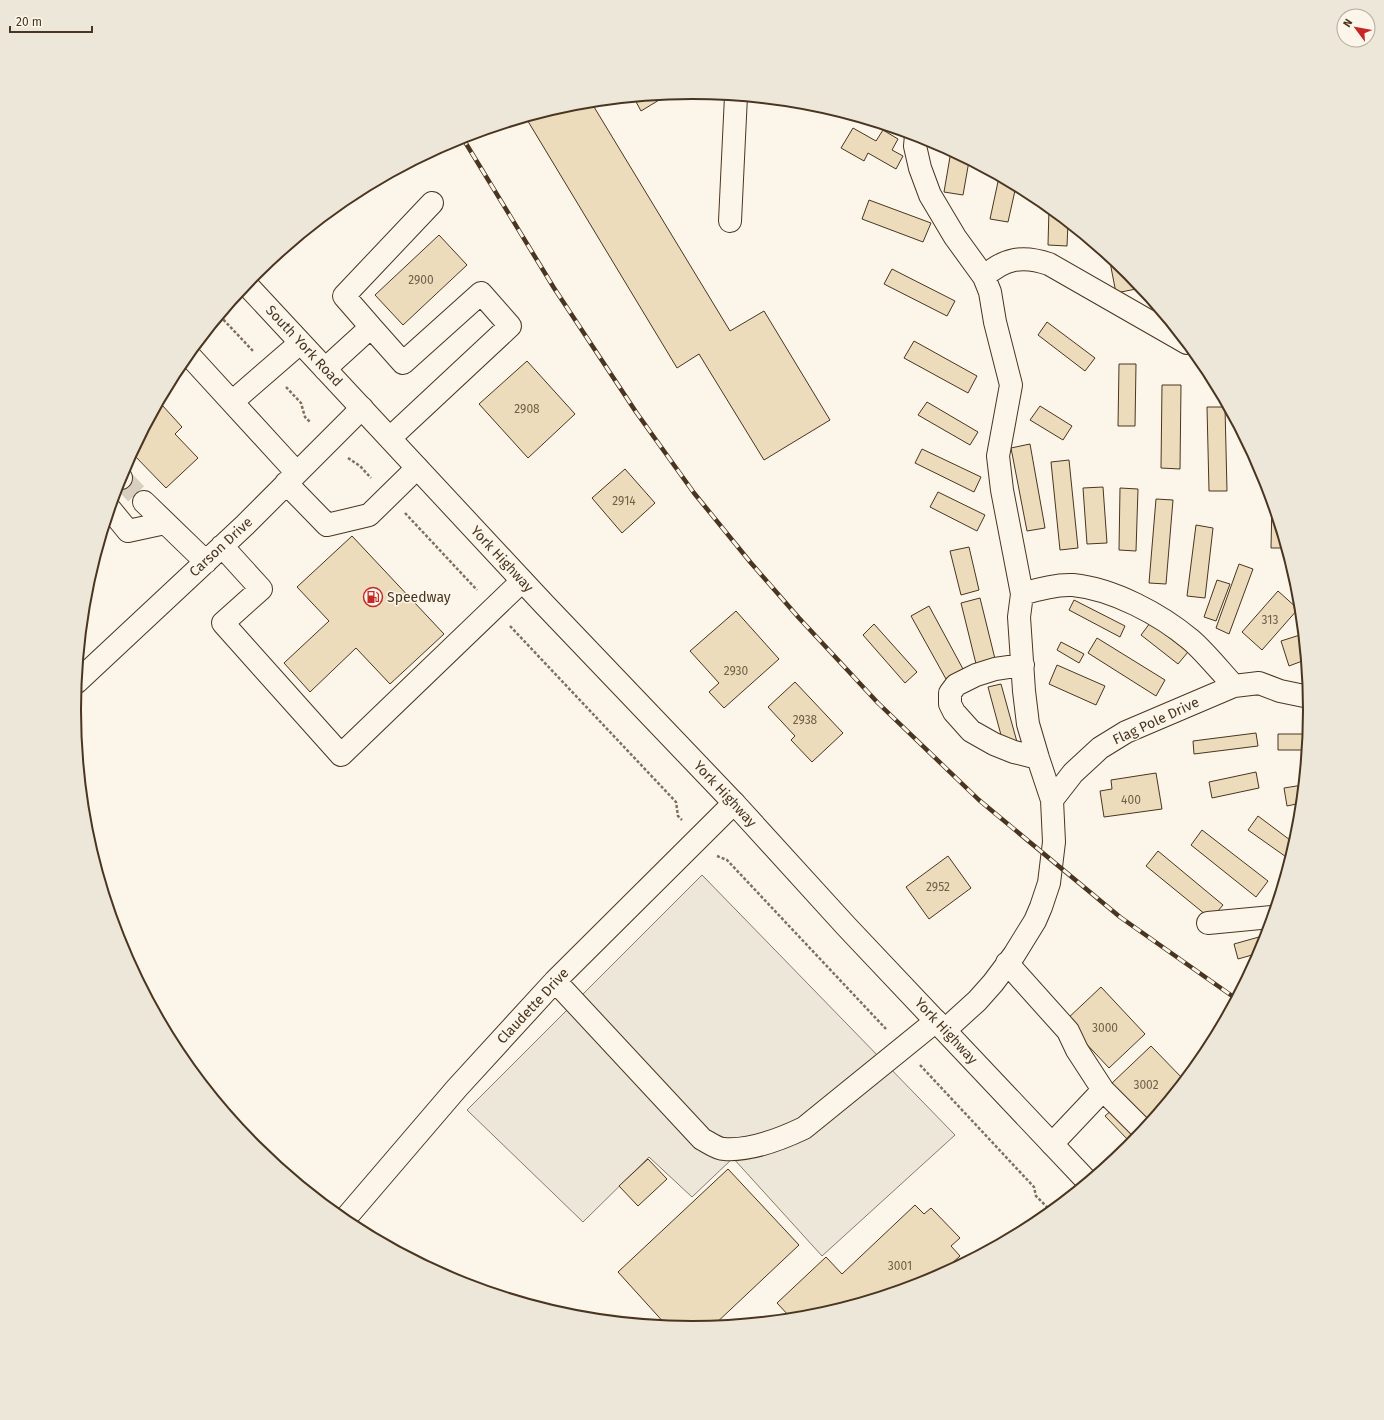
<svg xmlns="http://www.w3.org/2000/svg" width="1384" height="1420" font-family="'Fira Sans',sans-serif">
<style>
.parking{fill:#ede7d9;stroke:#887966}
.building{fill:#ecdcbc;stroke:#4a3520}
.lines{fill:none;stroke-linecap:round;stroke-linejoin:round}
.minor-tunnel{stroke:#d8cfc1;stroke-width:22;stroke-dasharray:22 11;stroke-linecap:butt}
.minor-casing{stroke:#4a3520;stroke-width:24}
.major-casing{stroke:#4a3520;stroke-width:24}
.path{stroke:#7f6f5c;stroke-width:2.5;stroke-dasharray:3 2;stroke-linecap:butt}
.minor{stroke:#fbf6e9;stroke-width:22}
.major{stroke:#fbf6e9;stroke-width:22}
.rail-casing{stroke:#4a3520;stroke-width:4.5}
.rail{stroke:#fbf6e9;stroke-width:3;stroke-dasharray:9;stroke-linecap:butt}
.labels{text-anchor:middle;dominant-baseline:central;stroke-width:3;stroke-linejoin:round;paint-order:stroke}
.number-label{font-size:12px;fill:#725f47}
.street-label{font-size:14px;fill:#4a3520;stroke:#fbf6e9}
.poi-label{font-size:14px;fill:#4a3520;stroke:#fbf6e9;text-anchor:start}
.rim{fill:none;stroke:#4a3520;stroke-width:2}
</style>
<rect width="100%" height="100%" fill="#fbf6e9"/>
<path class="parking" d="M702,875L955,1135L822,1256L733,1158L692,1197L649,1157L583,1222L467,1110Z"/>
<path class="building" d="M669,94L641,111L634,98Z
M591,102L730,331L764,311L830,420L764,460L699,354L677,368L526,118L572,104Z
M853,128L876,141L883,130L898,139L892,150L903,156L896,169L868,153L864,161L841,148Z
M951,151L969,161L963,195L944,192Z
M999,177L1016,186L1008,222L990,219Z
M869,200L931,223L923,242L862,219Z
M1049,208L1068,223L1067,246L1048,245Z
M439,235L467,265L403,325L375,295Z
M1109,257L1129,273L1134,279L1136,289L1116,293Z
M892,269L955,301L947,316L884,284Z
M1047,322L1095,358L1085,371L1038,335Z
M914,341L977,376L968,393L904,358Z
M527,361L575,414L528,458L479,404Z
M1119,364H1136L1135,426H1118Z
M1162,385H1181L1180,469L1161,468Z
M927,402L978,432L970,445L918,415Z
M162,405L182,427L175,434L198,458L166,488L132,453L154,412Z
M1040,406L1072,426L1063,440L1030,420Z
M1207,407H1225L1227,491H1209Z
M1030,444L1045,528L1027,531L1011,448Z
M922,449L981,477L974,492L915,463Z
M1069,460L1078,548L1060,550L1051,462Z
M625,469L655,503L622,533L592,498Z
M1103,487L1107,543L1087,544L1083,488Z
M1120,488L1138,489L1136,551L1119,550Z
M938,492L985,515L977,531L930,507Z
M1156,499L1173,500L1166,584L1149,583Z
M1272,502L1286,548H1271Z
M1196,525L1213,528L1205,598L1187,596Z
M352,536L444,634L390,684L356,648L310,692L284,663L329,621L297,587Z
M969,547L979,590L961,595L950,551Z
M1239,564L1253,569L1229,634L1216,628Z
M1217,580L1230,584L1216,621L1204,617Z
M1278,591L1298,609L1262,650L1242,632Z
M980,598L997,667L978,672L961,603Z
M1074,600L1125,626L1120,637L1069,610Z
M929,606L963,669L946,679L911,616Z
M736,611L779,659L724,708L709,692L719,683L690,651Z
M1150,623L1188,652L1178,664L1141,635Z
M874,624L917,672L905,683L863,635Z
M1303,634L1305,660L1289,666L1281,641Z
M1097,638L1165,680L1156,696L1088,653Z
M1061,642L1084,654L1079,663L1057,650Z
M1057,665L1105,686L1096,705L1049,684Z
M795,682L843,733L812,762L791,740L795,736L768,707Z
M1001,684L1017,742L1004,746L988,687Z
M1256,733L1258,746L1194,754L1193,741Z
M1278,734H1308L1306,750H1278Z
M1256,772L1259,788L1212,798L1209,782Z
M1156,773L1162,809L1104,817L1100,791L1112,789L1111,780Z
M1303,785L1301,803L1287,806L1284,788Z
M1258,816L1294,843L1289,859L1248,830Z
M1202,830L1268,881L1256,897L1191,845Z
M1158,851L1223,905L1211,919L1146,866Z
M948,856L971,888L929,919L906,887Z
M1266,935L1259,953L1238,959L1234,944Z
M1101,987L1145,1034L1109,1068L1065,1021Z
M1151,1046L1184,1080L1148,1123L1111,1084Z
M1125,1098L1148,1123L1129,1141L1105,1116Z
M648,1159L667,1179L638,1206L619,1186Z
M728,1169L799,1245L713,1326L692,1328L667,1326L618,1272Z
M915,1205L924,1214L931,1208L960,1238L951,1246L960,1256L939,1275L928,1281L812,1316L791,1318L777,1303L826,1257L842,1274Z"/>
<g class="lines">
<path class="minor-tunnel" d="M121,478L144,502"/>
<defs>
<path id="minor" d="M916,135L915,146L920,168L930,195L955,237L984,277L990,292L995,322L1011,385L998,456L1002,490L1022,594L1019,617L1024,691L1028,724L1038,758L1052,800L1054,842L1049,883L1041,907L1035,921L1014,955L993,983L977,1001L945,1030
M730,221L736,96
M984,277C1004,258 1023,255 1049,264L1187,343
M371,327L403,363L481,293L510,326L390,438
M188,354L297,473
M325,369L371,327L344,296L432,203
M232,402L300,343
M120,477L121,478
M286,483L327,525L369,515L417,468
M144,502L206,562
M110,509L128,531L165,523
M222,546L261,589L223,623L341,755L522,581
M1022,594C1038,589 1056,584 1073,585C1113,589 1160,614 1191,640C1205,652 1221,672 1234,686
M1023,665L995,669L976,675L956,685L950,693V704L954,712L971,731L994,744L1014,752L1038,758
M77,682L245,525L362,408
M1052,800L1073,773L1100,748L1126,732L1234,686L1259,683L1280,691L1309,697
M1208,923L1272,917
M1007,963L1068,1031L1077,1050L1103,1090L1052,1144
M555,981L702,1139C708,1142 717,1149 724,1149C750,1151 781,1139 804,1128L936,1021
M1103,1090L1143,1130
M344,1220L457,1088L555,981L734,803"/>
<path id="major" d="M246,284L543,603L734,803L846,926L1087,1181"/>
</defs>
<use href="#minor" class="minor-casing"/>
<use href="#major" class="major-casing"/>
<path class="path" d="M220,316L253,351
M286,387L301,403L305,417L311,423
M348,458L360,466L371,478
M405,513L477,590
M510,626L676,802L678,816L682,820
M717,856L727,860L886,1029
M920,1065L1034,1187L1036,1196L1051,1211"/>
<use href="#minor" class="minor"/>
<use href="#major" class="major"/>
<defs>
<path id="rail" d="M462,137L554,288L636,412L694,493L751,563L799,618L878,703L979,800L1120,917L1235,998"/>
</defs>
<use href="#rail" class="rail-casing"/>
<use href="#rail" class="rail"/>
</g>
<defs>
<symbol id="fuel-ring" viewBox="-11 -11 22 22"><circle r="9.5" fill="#fbf6e9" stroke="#c62828" stroke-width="1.5"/><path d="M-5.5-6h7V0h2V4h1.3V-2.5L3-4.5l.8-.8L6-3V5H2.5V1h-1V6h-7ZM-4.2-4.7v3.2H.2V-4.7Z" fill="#c62828"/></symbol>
</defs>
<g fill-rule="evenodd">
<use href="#fuel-ring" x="362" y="586" width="22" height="22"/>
</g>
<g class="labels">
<g class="number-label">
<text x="421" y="280">2900</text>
<text x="527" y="409">2908</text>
<text x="624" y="501">2914</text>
<text x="1270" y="620">313</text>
<text x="736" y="671">2930</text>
<text x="805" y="720">2938</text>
<text x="1131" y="800">400</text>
<text x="938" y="887">2952</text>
<text x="1105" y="1028">3000</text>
<text x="1146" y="1085">3002</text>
<text x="900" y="1266">3001</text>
</g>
<g class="street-label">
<text transform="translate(304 346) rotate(47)">South York Road</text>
<text transform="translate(221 547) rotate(-43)">Carson Drive</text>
<text transform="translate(502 559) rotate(47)">York Highway</text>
<text transform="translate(1156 721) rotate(-25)">Flag Pole Drive</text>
<text transform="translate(725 794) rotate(47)">York Highway</text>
<text transform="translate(533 1006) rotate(-47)">Claudette Drive</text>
<text transform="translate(946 1031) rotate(47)">York Highway</text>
</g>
<g class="poi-label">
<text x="387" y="597">Speedway</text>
</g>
</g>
<path d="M0 0H1384V1420H0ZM81 710a611 611 0 1 1 1222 0a611 611 0 1 1-1222 0Z" fill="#ede7d9" fill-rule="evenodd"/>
<path class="rim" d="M81 710a611 611 0 1 1 1222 0a611 611 0 1 1-1222 0Z"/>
<g transform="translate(1356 28) rotate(302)"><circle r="19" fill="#fbf6e9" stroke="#b4a999"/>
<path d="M0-3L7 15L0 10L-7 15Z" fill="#c62828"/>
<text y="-6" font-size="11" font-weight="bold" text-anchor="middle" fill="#4a3520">N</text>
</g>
<path d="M10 26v6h82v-6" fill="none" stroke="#4a3520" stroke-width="2"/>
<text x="16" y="26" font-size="12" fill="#4a3520" stroke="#fbf6e9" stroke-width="3" paint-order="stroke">20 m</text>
</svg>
